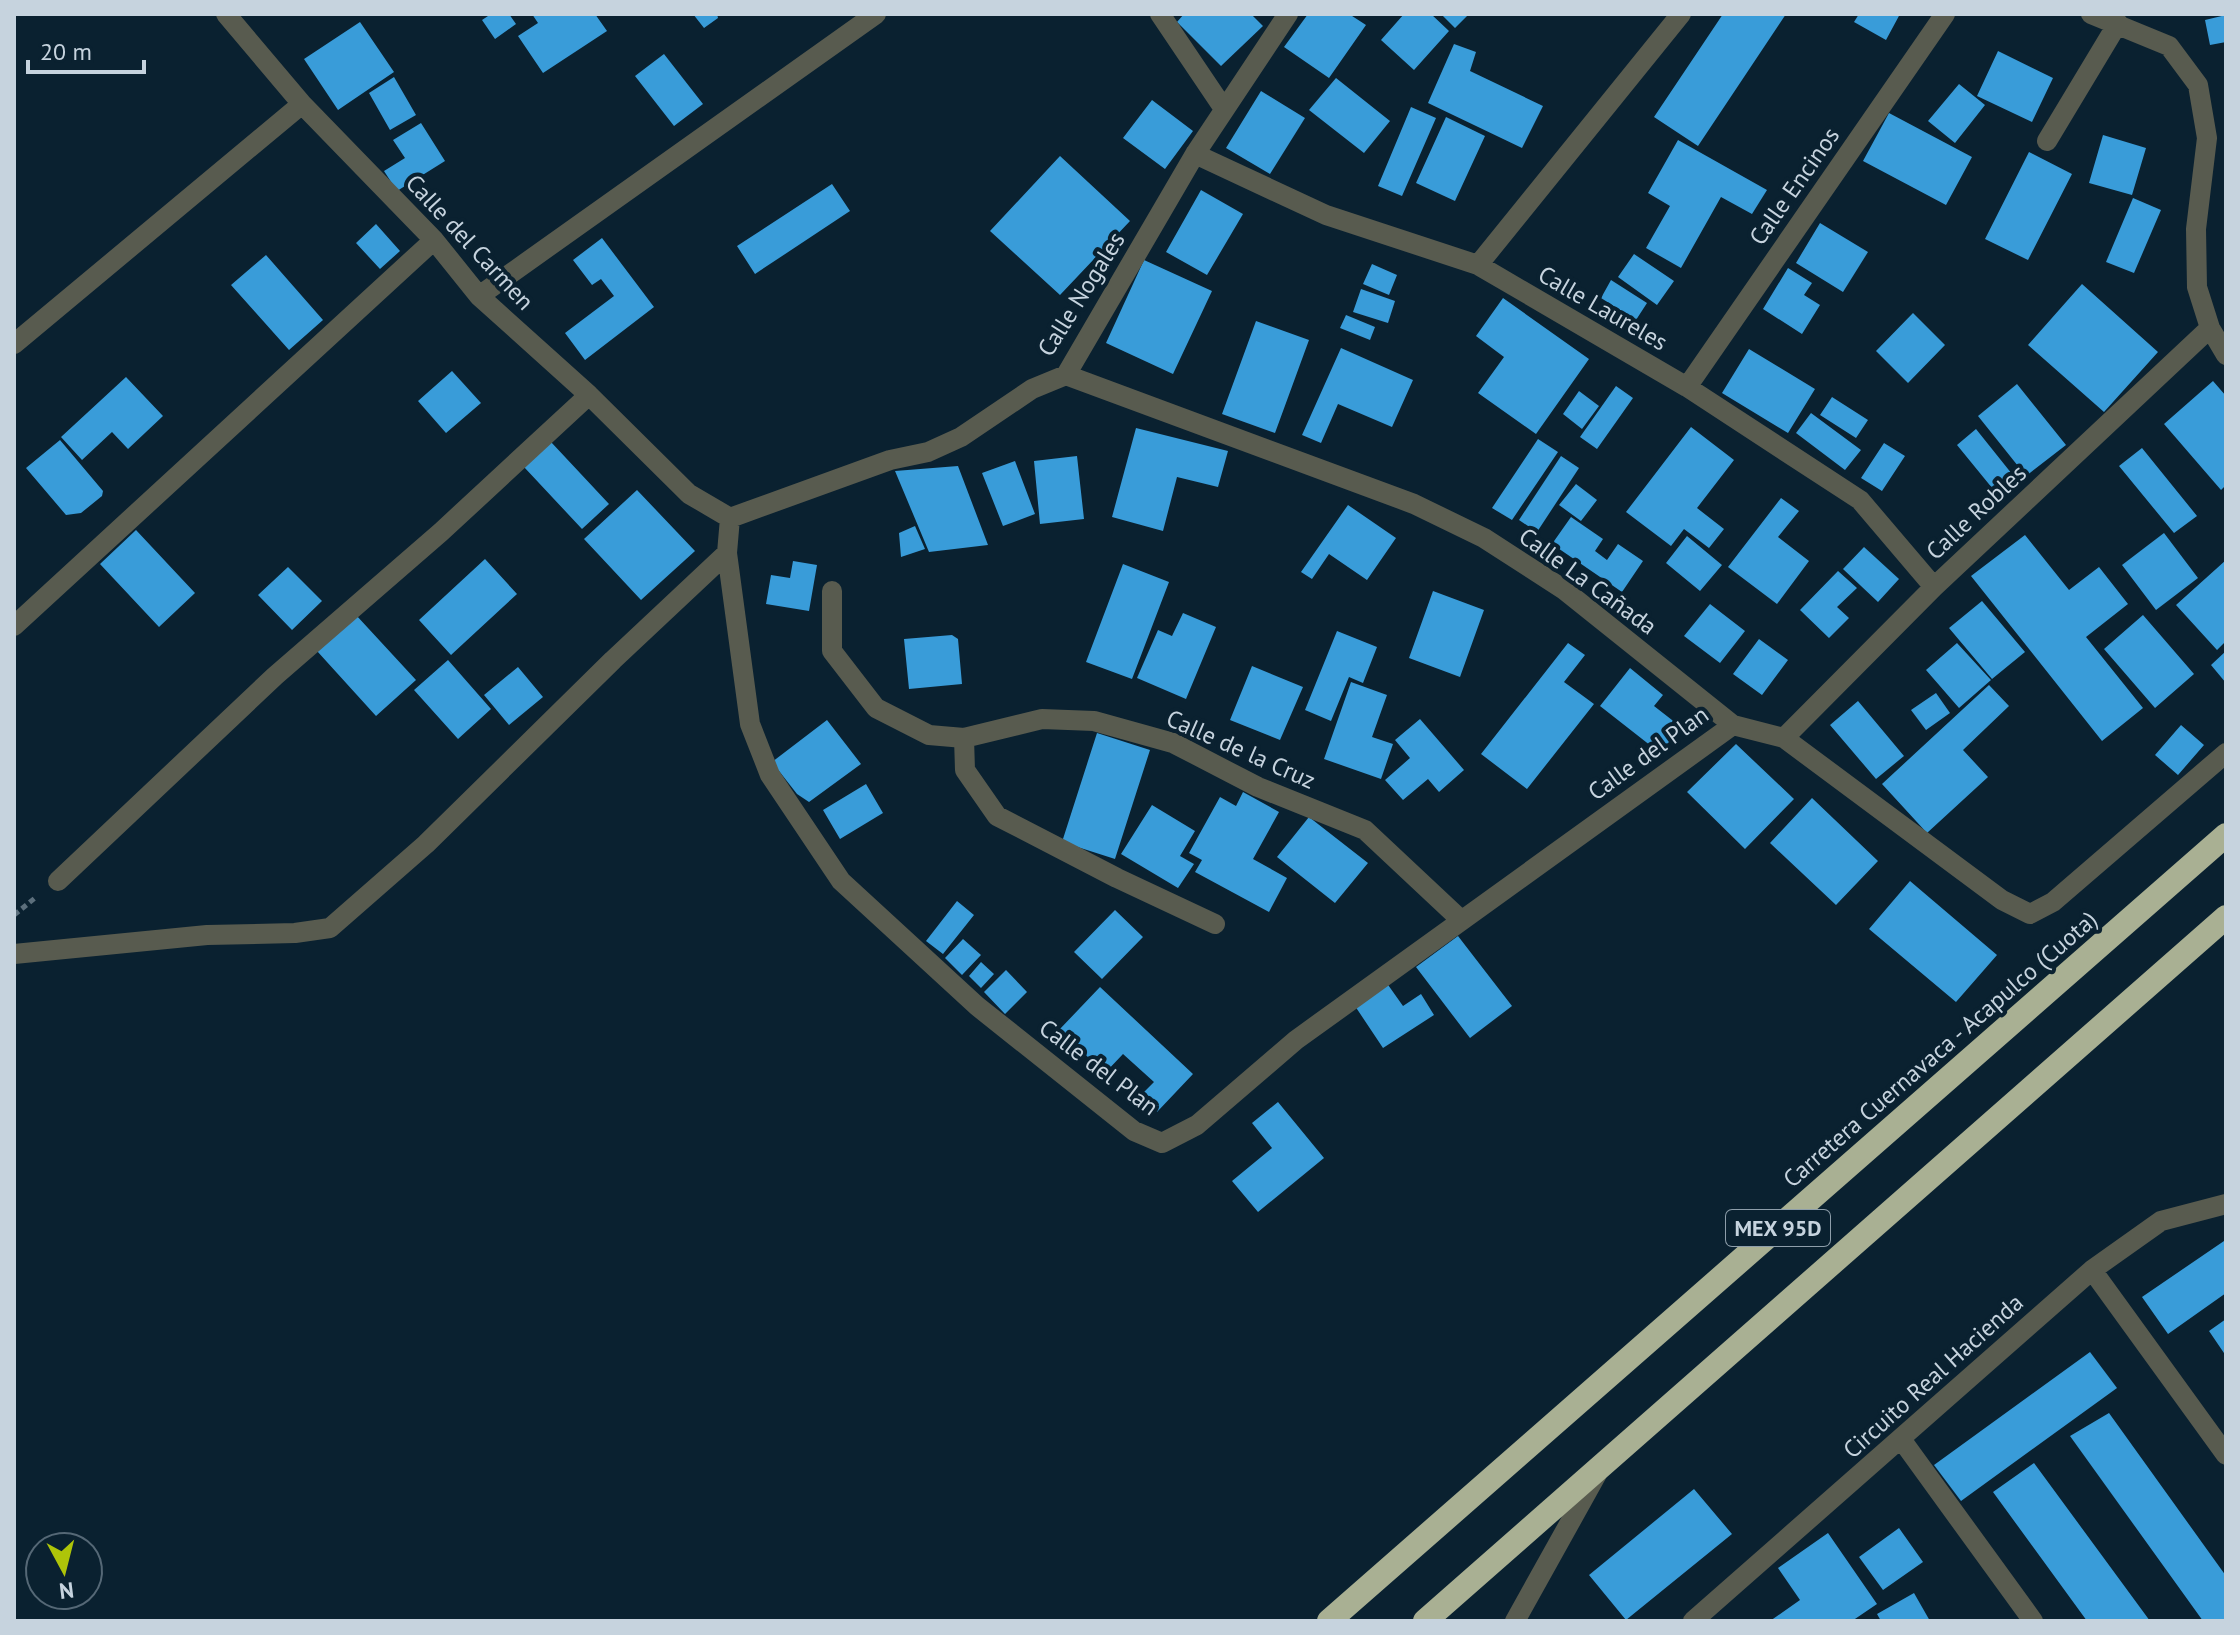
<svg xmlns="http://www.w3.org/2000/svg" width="2240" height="1635" font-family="'PT Sans',sans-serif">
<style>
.building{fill:#399cd9}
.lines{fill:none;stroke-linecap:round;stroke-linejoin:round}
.path{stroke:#5c6f7c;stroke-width:5;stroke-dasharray:6 4;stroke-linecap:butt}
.lane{stroke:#585b4f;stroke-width:20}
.street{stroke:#585b4f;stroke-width:20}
.highway{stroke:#a9b093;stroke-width:24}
.labels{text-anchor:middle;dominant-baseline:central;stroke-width:8;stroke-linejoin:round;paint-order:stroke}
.shield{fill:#0a2130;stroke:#8e9eaa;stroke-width:2}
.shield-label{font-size:22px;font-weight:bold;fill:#c6d3de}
.street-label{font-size:24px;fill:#c6d3de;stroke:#0a2130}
</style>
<rect width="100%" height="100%" fill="#0a2130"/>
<path class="building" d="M491,14H509L516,24L495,39L482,20Z
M532,14H595L607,31L543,73L518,36L538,23Z
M693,14H717L718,18L704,28Z
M1184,14H1251L1263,26L1221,66L1177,22Z
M1308,14H1349L1366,25L1329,78L1284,47Z
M1404,14H1431L1449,31L1414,70L1381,40Z
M1441,14H1469L1455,28Z
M1723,14H1786L1698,146L1654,117Z
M1859,14H1900L1886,40L1854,22Z
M2226,15V42L2210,45L2205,20Z
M360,22L394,72L338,110L304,59Z
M1454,44L1476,52L1470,71L1543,106L1522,148L1428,103Z
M1998,51L2053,78L2032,122L1977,96Z
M664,54L703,104L674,126L635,76Z
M394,77L416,115L390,130L369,93Z
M1336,78L1390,121L1364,153L1309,110Z
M1959,84L1985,105L1955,143L1928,121Z
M1261,91L1305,118L1270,174L1226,148Z
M1152,100L1193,131L1165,169L1123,138Z
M1411,107L1436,118L1402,196L1378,186Z
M1889,113L1972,157L1946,205L1863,161Z
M1446,117L1485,136L1455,201L1416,183Z
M421,123L445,161L397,191L384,171L405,158L393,140Z
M2103,135L2146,148L2132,195L2089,183Z
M1678,140L1767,190L1752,214L1721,197L1681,268L1646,248L1670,206L1648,193Z
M2029,152L2072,174L2028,260L1985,239Z
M1060,156L1130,221L1060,295L990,231Z
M832,184L850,211L755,274L737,246Z
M1201,190L1243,214L1207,275L1166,252Z
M2133,198L2161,210L2134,273L2106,262Z
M1820,223L1868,252L1843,292L1796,263Z
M376,224L400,251L380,269L356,243Z
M602,238L654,307L585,360L565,333L614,296L601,279L592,285L573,260Z
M1634,254L1674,281L1657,305L1618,277Z
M266,255L323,320L289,350L231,285Z
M1144,260L1212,291L1173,374L1106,343Z
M1372,264L1397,275L1389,295L1363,284Z
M1788,268L1812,283L1804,295L1820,305L1802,334L1763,309Z
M1611,280L1647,303L1636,320L1601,298Z
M2082,284L2158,352L2104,412L2028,345Z
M1361,289L1395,301L1388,323L1353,312Z
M1503,298L1589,359L1536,434L1478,393L1504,357L1476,336Z
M1913,313L1945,345L1908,383L1876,351Z
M1346,315L1375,327L1370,340L1340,328Z
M1256,321L1309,340L1275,433L1222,414Z
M1341,348L1413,380L1392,427L1338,404L1321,443L1302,435Z
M1749,349L1815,389L1788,433L1722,393Z
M452,371L481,403L446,433L418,401Z
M126,377L163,416L128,449L112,432L82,460L61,437Z
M2213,381L2226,396V485L2221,490L2164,424Z
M2017,384L2066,445L2026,476L1978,416Z
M1616,386L1633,398L1597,449L1580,437Z
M1579,391L1599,406L1582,429L1563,414Z
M1832,397L1868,420L1856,438L1820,415Z
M1811,413L1861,450L1845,470L1796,433Z
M1691,427L1734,460L1697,508L1724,529L1709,548L1684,529L1671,546L1626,512Z
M1136,428L1228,451L1218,487L1177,477L1163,531L1112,517Z
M1976,429L2016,479L1997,494L1957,445Z
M1538,439L1558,452L1512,520L1492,508Z
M60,440L103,491L102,496L81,513L66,515L26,468Z
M551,442L609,504L582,529L524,467Z
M1884,443L1905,456L1882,491L1861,478Z
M2142,448L2197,516L2174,533L2119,466Z
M1077,456L1084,519L1040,524L1034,461Z
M1561,456L1579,468L1537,532L1519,520Z
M1015,461L1035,514L1003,526L982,473Z
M958,466L988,545L929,552L895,471Z
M1576,484L1597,500L1581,521L1559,505Z
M637,490L695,551L641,600L584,539Z
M1781,498L1799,511L1778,537L1809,561L1777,604L1728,567Z
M1348,505L1396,538L1367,580L1329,554L1312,579L1301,572Z
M1571,517L1603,539L1595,551L1607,560L1618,544L1643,561L1622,592L1552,544Z
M915,526L925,549L901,557L899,533Z
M136,530L195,593L159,627L100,564Z
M2164,533L2198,578L2156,610L2122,565Z
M2025,535L2069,590L2099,567L2128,604L2086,637L2143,708L2102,741L1971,576Z
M1687,536L1722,565L1700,591L1666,563Z
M1864,547L1899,579L1878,602L1843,569Z
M485,559L517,594L451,655L419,620Z
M2226,560V641L2217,650L2176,605Z
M793,561L817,565L809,611L766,604L771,575L790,578Z
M1123,564L1169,582L1132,679L1086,662Z
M288,567L322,601L292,630L258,595Z
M1838,571L1857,588L1837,607L1849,618L1829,638L1800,610Z
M1433,591L1484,610L1460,677L1409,658Z
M1982,601L2025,652L1992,679L1949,628Z
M1710,604L1745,631L1720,663L1684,636Z
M1183,613L1216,627L1186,699L1137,678L1158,630L1172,636Z
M356,615L416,680L376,716L317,651Z
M2143,615L2194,674L2155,708L2104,649Z
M1337,631L1377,647L1363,683L1349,677L1331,721L1305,710Z
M952,635L958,639L962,684L909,689L904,639Z
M1759,639L1788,660L1762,695L1733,674Z
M1568,643L1585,655L1564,682L1594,704L1527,789L1481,754Z
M1957,643L1991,680L1959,708L1926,670Z
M2226,651V683L2211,665Z
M448,660L491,709L458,739L414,690Z
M1252,666L1303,687L1280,740L1230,720Z
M518,667L543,697L509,725L484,695Z
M1630,668L1663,695L1654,706L1681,727L1660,753L1600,706Z
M1351,682L1387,695L1372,737L1393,744L1381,779L1324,759Z
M1989,685L2009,706L1963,750L1988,777L1927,833L1882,784Z
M1936,693L1950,713L1926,730L1911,710Z
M1858,701L1904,756L1876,779L1830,725Z
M1420,719L1464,770L1439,792L1428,779L1403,800L1385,780L1410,758L1395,740Z
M827,720L861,764L809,802L797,794L772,762Z
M2181,725L2204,745L2178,775L2155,755Z
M1097,733L1150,750L1115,859L1062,842Z
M1736,744L1794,799L1745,849L1687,792Z
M866,784L883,813L840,839L823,810Z
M1243,792L1279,812L1253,859L1287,878L1269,912L1195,872L1202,860L1189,853L1220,797L1236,806Z
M1812,798L1878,861L1836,905L1770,843Z
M1152,805L1195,831L1180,856L1194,864L1178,888L1121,854Z
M1309,817L1368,863L1335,903L1277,857Z
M1910,881L1997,955L1956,1002L1869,929Z
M957,901L974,915L943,954L926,941Z
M1115,910L1143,937L1102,979L1074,952Z
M1458,936L1512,1006L1470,1038L1416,967Z
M963,939L981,955L962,975L945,958Z
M981,962L994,974L981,988L969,976Z
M1006,970L1027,992L1005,1014L984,992Z
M1386,982L1403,1006L1421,994L1434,1015L1383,1048L1353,1003Z
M1100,987L1193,1074L1157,1112L1140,1096L1154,1082L1123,1054L1105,1073L1059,1030Z
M1278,1102L1324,1158L1258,1212L1232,1181L1272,1148L1252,1123Z
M2224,1241L2226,1293L2168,1334L2142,1297Z
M2226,1319V1356L2209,1331Z
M2090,1352L2117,1388L1961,1501L1934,1465Z
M2109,1413L2226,1576V1621H2203L2070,1436Z
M2034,1463L2150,1621H2087L1993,1492Z
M1694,1489L1732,1534L1626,1620L1589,1575Z
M1899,1528L1923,1562L1883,1590L1859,1557Z
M1828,1533L1877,1604L1852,1621H1770L1800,1600L1778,1568Z
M1914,1593L1930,1621H1881L1877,1614Z"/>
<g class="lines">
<path class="path" d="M14,915L35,898"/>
<path class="lane" d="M1515,1621L1597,1474"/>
<path class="street" d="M226,14L302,104L434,240L479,296L589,395L689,494L730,518
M1160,14L1224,109
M2091,14L2169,46L2198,85L2207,138L2196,229L2197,287L2210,328L2226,355
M2047,141L2118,23
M1195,154L1326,215L1478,265L1687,387L1860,500L1934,587
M1478,265L1681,14
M479,296L876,14
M14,344L302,104
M1066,375L1414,504L1484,538L1563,589L1733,725L1784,738L2002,900L2030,914L2053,902L2226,753
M1687,387L1945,14
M730,518L727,553L750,724L770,775L841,881L977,1006L1134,1131L1162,1143L1197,1125L1296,1040L1733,725
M730,518L890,460L928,452L961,437L1032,389L1066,375L1195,154L1288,14
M832,591V651L876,708L929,735L964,738L1042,719L1094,721L1173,743L1258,787L1365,830L1461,920
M14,626L434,240
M964,738L965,770L997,816L1117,878L1215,924
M1784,738L1934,587L2210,328
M58,881L275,676L441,532L589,395
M14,954L207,935L295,933L330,928L426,844L613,660L727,553
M2092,1270L2226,1455
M1901,1439L2033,1621
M1693,1621L2092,1270L2161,1221L2226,1204"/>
<path class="highway" d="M1329,1621L2226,835
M1425,1621L2226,917"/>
</g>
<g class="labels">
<rect class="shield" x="1726" y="1210" width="104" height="36" rx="6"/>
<g class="shield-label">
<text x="1778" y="1228">MEX 95D</text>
</g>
<g class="street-label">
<text transform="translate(1794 186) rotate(-55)">Calle Encinos</text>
<text transform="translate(470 242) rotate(47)">Calle del Carmen</text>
<text transform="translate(1081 294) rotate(-58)">Calle Nogales</text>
<text transform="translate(1603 308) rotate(30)">Calle Laureles</text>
<text transform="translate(1976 512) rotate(-43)">Calle Robles</text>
<text transform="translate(1588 581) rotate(36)">Calle La Cañada</text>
<text transform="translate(1241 749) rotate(24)">Calle de la Cruz</text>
<text transform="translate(1648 753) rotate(-36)">Calle del Plan</text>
<text transform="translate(1940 1049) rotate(-41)">Carretera Cuernavaca - Acapulco (Cuota)</text>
<text transform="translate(1099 1067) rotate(37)">Calle del Plan</text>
<text transform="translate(1933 1376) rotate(-42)">Circuito Real Hacienda</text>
</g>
</g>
<rect width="2240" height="1635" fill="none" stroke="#c6d3de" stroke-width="32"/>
<g transform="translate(64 1571) rotate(173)"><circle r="38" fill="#0a2130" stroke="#556876" stroke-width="2"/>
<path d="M0-6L14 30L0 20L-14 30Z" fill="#aec509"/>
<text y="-12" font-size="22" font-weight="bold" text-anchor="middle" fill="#c6d3de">N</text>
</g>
<path d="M28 60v12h116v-12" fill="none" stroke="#c6d3de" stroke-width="4"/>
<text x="40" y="60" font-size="24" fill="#c6d3de" stroke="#0a2130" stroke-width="6" paint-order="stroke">20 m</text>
</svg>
